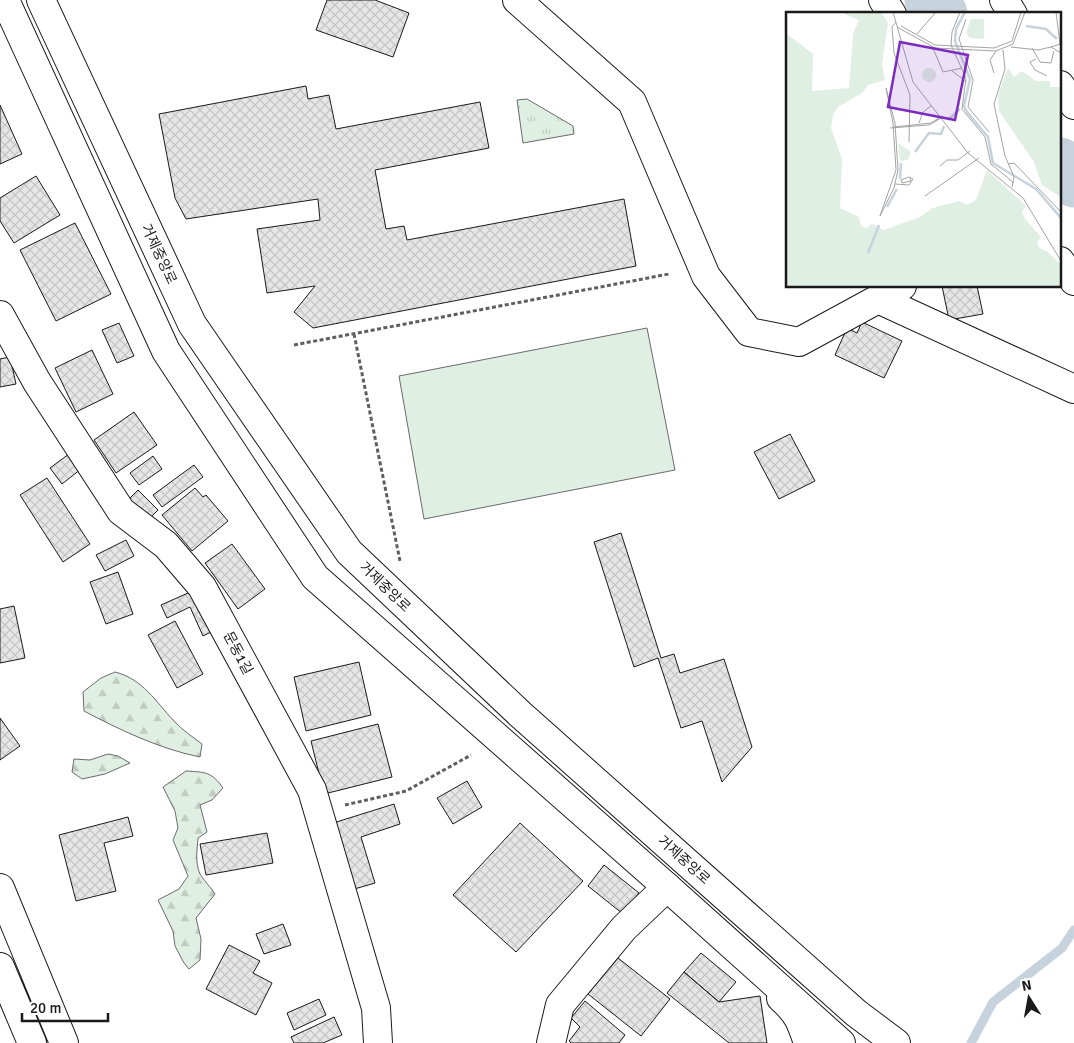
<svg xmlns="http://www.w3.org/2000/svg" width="1074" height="1043" font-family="Signika,'Noto Sans KR',sans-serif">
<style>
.grass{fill:url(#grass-tufts);stroke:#6a6a6a}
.forest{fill:url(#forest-firs);stroke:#6a6a6a}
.pitch{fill:#e0efe3;stroke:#6a6a6a}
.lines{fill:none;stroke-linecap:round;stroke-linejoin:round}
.stream{stroke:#c6d2dc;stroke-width:9}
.river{stroke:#c6d2dc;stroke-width:51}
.building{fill:url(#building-cross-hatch);stroke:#1a1a1a}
.minor-casing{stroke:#1a1a1a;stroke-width:30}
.major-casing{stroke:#1a1a1a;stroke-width:30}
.path{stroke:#5f5f5f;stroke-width:3;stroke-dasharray:4 2.5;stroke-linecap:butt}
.minor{stroke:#fff;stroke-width:28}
.major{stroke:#fff;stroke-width:28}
.labels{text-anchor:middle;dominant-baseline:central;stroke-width:4;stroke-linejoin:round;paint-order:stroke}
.street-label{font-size:14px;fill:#1a1a1a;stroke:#fff}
.inset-river{fill:none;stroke:#c6d2dc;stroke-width:2.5}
.inset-road{fill:none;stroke:#a3a3a3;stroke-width:1}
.view{fill:#7b2cbf;fill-opacity:0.15;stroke:#7b2cbf;stroke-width:2.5}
.inset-edge{fill:none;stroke:#1a1a1a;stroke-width:2.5}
</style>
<defs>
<pattern id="grass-tufts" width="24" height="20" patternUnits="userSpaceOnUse" patternTransform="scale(1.25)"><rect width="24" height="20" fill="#e0efe3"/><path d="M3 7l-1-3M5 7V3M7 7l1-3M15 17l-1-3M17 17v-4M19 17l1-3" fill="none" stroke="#c0ccc2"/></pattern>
<pattern id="forest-firs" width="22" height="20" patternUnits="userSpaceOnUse" patternTransform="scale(1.25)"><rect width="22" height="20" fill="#e0efe3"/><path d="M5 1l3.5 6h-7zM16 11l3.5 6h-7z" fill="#c0ccc2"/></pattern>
<pattern id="building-cross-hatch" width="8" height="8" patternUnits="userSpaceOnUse" patternTransform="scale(1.25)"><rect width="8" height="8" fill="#e6e6e6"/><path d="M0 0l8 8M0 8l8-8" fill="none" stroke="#c5c5c5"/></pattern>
</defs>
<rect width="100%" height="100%" fill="#fff"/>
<path class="grass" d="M527,99L573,126L574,134L523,143L517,100Z"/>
<path class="forest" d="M115,672C143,679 156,702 174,721C182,730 193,737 202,744L200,757C160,749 120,730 84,711L83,692L101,678Z
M108,754L118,756L130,763L105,774L82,779L72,772L74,759L90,760Z
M186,771C205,772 212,772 223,788L212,800L200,805L207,832L198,838C197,850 195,863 200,874C202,878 212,889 215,894L196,918L201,939L200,960L189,969L184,963L175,946L173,931L158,900L179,889L188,876L173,840L178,828L175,811L163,787Z"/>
<path class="pitch" d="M647,328L675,470L424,519L399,376Z"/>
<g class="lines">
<path class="stream" d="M971,1043L993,1002L1062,948L1074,930"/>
<path class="river" d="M930,0L942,14
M1060,163L1074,182"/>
</g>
<path class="building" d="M327,0H375L409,13L393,57L316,30Z
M306,86L308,99L329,95L336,129L480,102L489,148L375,170L386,229L404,226L407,240L624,199L636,266L313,328L294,312L315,286L267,293L257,229L320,220L318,199L186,219L175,198L159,114Z
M0,105L22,154L0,164Z
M36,176L60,215L14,243L0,221V198Z
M75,223L111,294L56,321L20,250Z
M942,286H977L983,314L949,320Z
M862,322L902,341L884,378L835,355L847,328L857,333Z
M119,323L134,356L117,363L102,330Z
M92,350L113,394L76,412L55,368Z
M10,357L16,384L0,387V359Z
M134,412L157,445L116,473L94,440Z
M790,434L815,481L779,499L754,452Z
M69,454L81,469L62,484L50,468Z
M153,456L162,469L139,485L130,473Z
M194,465L203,477L162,507L153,495Z
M47,478L90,544L63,562L20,495Z
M195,488L203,497L206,495L228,521L192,551L162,515Z
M138,490L158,510L147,521L127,501Z
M621,533L661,658L674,654L680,673L724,659L752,747L722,782L702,721L681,728L658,658L634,667L594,542Z
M126,540L134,556L105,571L96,555Z
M232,544L265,589L238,609L205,563Z
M118,572L133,614L106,624L90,582Z
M197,589L215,630L203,636L190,607L167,618L161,605Z
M14,606L25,658L0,663V609Z
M175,621L203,674L177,688L148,635Z
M359,662L371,715L306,731L294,677Z
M0,718L20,746L0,760Z
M378,724L392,777L324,794L311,741Z
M467,781L482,807L453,824L437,798Z
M394,804L400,824L361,837L375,883L351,890L330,824Z
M128,817L133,836L104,843L116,891L76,901L59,835Z
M520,823L583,881L516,952L453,895Z
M267,833L273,863L206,875L200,844Z
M604,865L639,893L623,914L588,886Z
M283,924L291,945L264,954L256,934Z
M229,945L260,961L253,973L272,983L256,1015L206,989Z
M701,953L736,982L719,1002L684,972Z
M618,958L670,999L641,1036L588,994Z
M684,972L719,1002L760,996L767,1043H729L667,993Z
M319,999L326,1015L294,1030L287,1013Z
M585,1001L625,1035L619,1043H571L569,1041L580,1027L571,1018Z
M334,1017L342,1035L323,1043H294L291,1037Z"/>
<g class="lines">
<defs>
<path id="minor" d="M517,0L632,102L706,276L749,332L799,342L902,286
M883,0L892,14
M1004,0L1013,14
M1060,85L1074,105
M1060,261L1074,281
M878,299L1074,389
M0,315L37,382L121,511L166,545L202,587L312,790L376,1008L378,1043
M0,888L64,1043
M0,967L32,1043
M781,998C798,1013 801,1022 808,1043
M551,1043L560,1005L624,928L667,887"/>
<path id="major" d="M5,0L166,351L315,577L667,887L841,1043
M41,0L192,324L349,552L520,714L856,1013L896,1043"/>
</defs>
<use href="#minor" class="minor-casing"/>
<use href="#major" class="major-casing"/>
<path class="path" d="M354,334L400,561
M294,345L669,274
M345,805L406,791L471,755"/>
<use href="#minor" class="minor"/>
<use href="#major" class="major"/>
</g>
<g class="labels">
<g class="street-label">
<text transform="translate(159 254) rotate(65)">거제중앙로</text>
<text transform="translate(385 587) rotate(44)">거제중앙로</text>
<text transform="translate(238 653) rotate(62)">문동1길</text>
<text transform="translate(684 860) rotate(42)">거제중앙로</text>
</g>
</g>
<g transform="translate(786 12)">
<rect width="275" height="275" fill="#fff"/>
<path d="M61,0L96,1L102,11L96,52L99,68L82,73L76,81L52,95L47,103L45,116L56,147L54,196L73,205L75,214L80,216L86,212L98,218L134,205L147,196L173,189L181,193L190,188L201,158L240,194L236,200L239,207L255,225L251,230L253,236L262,240L275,253V275H0V21L27,42L26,79L63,76L67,22L73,8L58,2ZM222,56L228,65L236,59L250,69H264V75H275V185L256,173L248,150L213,99L212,83Z" fill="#e0efe3"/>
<path d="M112,131L125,140L122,148L114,149Z" fill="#e0efe3"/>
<path d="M185,7H198V27L184,26L180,21ZM136 63a7 7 0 1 1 14 0a7 7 0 1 1-14 0Z" fill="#e0efe3"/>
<path class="inset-river" d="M179,0L170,17L169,29L184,67L178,94L181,100L202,125L207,151L250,177L275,206M240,14L260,17L271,27M162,108L174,97M129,140L143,121L155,122L158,114M114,167L115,151M101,195L111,177M82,241L93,213"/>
<path class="inset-road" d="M107,0L127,70L182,141L237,186L275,249M174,0L166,20L165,33L180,66L176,97L199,125L205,152L228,171M180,7L173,27L187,68L182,95L203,120M110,10L106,15L108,41L124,83L123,130M115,14L149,33L208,36L226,29L235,0M111,15L149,36L210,39L227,32L239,0M131,22L150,0M225,35L252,38L265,35L275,41M265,35L274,32L270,0M147,36L157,60L176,56M246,36L254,50L265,51L268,39M217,38L219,57L208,92L219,144L228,165L226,175M250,47L244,50L249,58L261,64M166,59L181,70M208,61L204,48L210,39M100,76L109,111L112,158L108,176L94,204L110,158L107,111ZM133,111L137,100L145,94M108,115L145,111L156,104M104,116L143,113L157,105M222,152L228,151L275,200M154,154L161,148H172L184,139M109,172L123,173L127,167L123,165L115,168L116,171L125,169L124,166M139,184L193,146"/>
<path class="view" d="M114,30L182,43L169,108L102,95Z"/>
<rect width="275" height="275" class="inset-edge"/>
</g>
<g transform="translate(1029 998) rotate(349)" stroke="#ffffff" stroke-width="4" paint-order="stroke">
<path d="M0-4L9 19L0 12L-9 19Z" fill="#1a1a1a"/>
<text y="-8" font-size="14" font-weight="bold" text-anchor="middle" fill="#1a1a1a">N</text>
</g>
<path d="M22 1013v8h86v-8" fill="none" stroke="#1a1a1a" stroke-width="2.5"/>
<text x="30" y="1013" font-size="15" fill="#1a1a1a" stroke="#ffffff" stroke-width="4" paint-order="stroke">20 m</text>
</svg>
